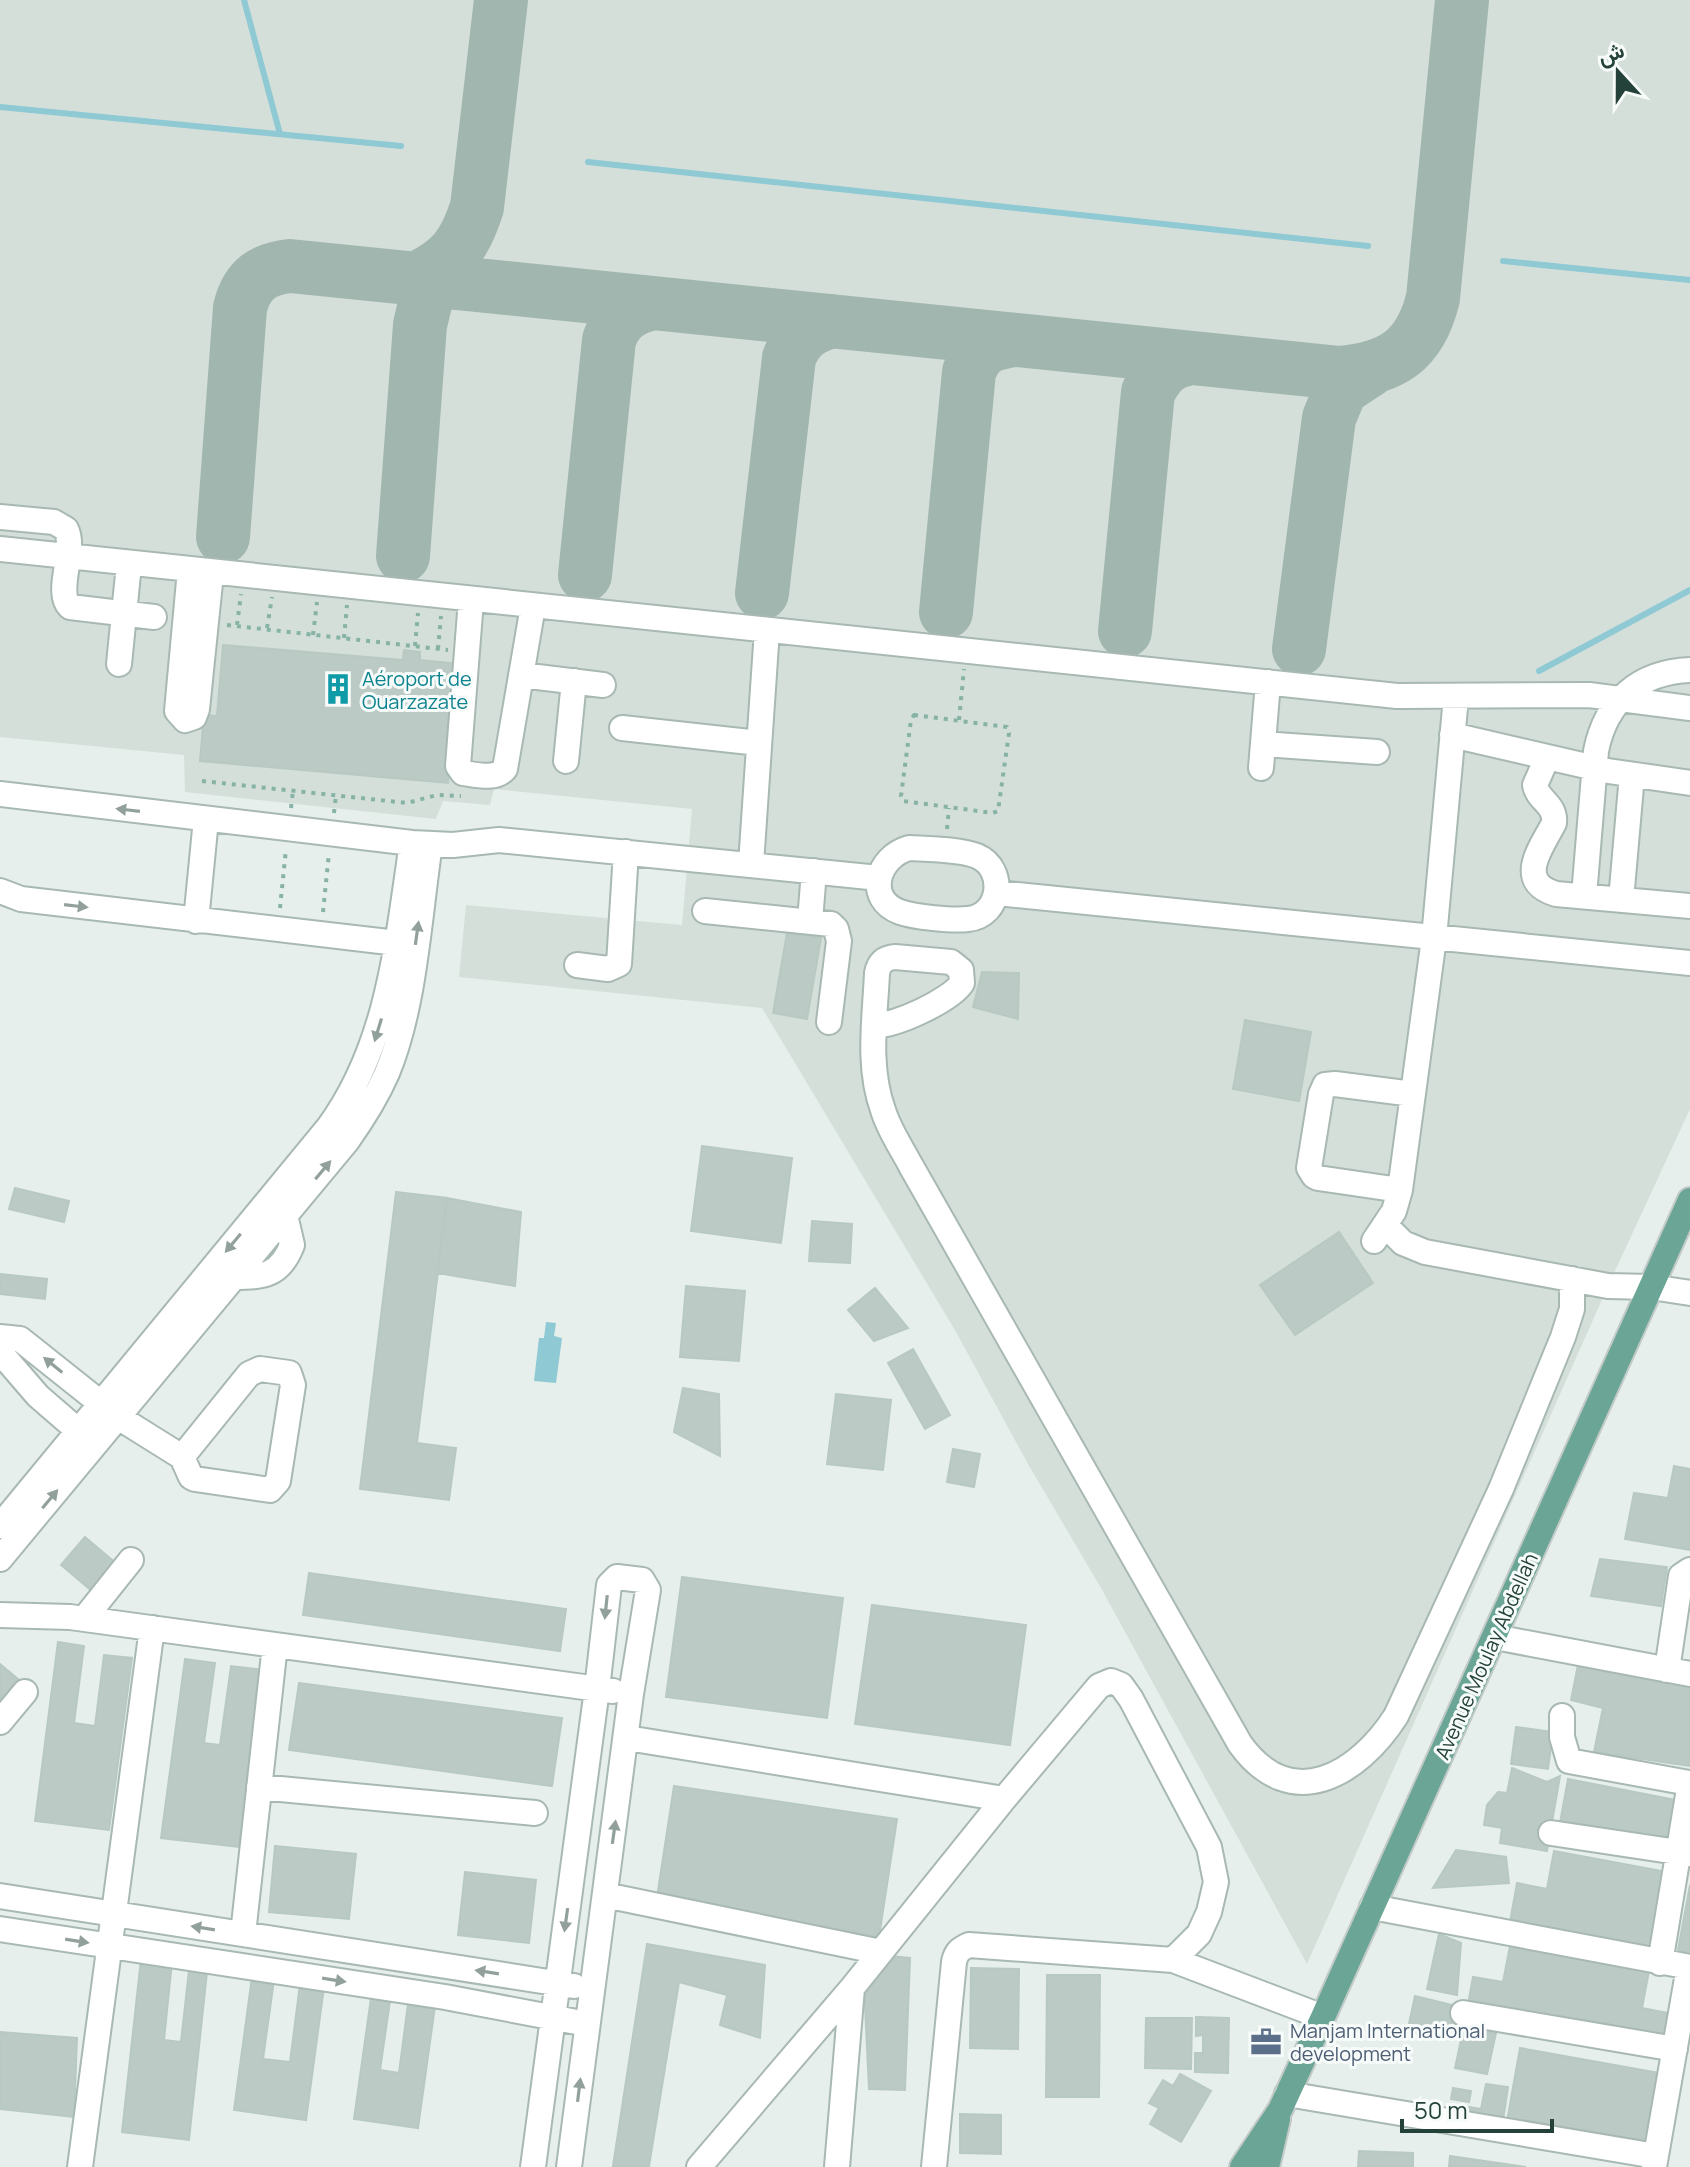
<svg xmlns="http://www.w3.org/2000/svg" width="1690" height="2167" font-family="Manrope,Vazirmatn,sans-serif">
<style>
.built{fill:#d4dfda}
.water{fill:#8ec9d4}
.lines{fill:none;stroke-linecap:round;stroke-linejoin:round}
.stream{stroke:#8ec9d4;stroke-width:6}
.taxiway{stroke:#a2b6b0;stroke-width:54}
.building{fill:#bbcac4;stroke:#b8c9c2;stroke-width:2}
.minor-casing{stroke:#a8b8b2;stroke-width:28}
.major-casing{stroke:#c2cac8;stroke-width:28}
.path{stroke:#86b3a5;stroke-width:4;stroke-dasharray:4 6;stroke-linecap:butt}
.minor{stroke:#fff;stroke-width:24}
.major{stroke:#6aa596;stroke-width:24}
.oneway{fill:#92a09c}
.labels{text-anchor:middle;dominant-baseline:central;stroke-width:6;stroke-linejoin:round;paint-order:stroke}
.culture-label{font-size:20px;fill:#0d838f;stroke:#f7fbf9;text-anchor:start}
.street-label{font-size:20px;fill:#24423a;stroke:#f7fbf9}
.service-label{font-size:20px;fill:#4e5e75;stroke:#f7fbf9;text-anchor:start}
</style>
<rect width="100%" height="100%" fill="#e6efeb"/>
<path class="built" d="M0,0H1690V1109L1608,1286L1307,1964L1101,1588L1028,1464L956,1332L762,1008L459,977L466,905L682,925L692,809L494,789L490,805L443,801L436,819L185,792L184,755L0,737Z"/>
<path class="water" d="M546,1322L556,1323L554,1336L562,1338L556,1383L534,1381L539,1338H544Z"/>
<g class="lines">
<path class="stream" d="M244,0L280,134
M0,107L401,146
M588,162L1368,246
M1503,261L1690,280
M1539,671L1690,590"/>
<path class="taxiway" d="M416,279C452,262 465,245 477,207L501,0
M223,537L240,308C247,280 262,269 290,266L1340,373C1392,368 1420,351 1433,298L1462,0
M403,556L420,325L428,291L451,258
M585,575L609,340C617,317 628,310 652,303
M762,593L789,358C797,336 809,328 832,321
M946,612L969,372C979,347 988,345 1013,340
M1125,631L1148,392C1159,372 1167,362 1191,358
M1299,649L1329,418L1341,389L1370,370"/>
</g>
<path class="building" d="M223,645L403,660L404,650L420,652V660L459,664L448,783L200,761L204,715L217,716Z
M787,933L821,938L807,1019L773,1013Z
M982,972L1019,973L1018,1019L973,1007Z
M1245,1020L1311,1032L1299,1101L1233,1089Z
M702,1146L792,1158L781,1243L691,1231Z
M15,1188L69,1201L64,1222L9,1209Z
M396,1192L447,1198L417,1443L456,1448L449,1500L360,1489Z
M447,1198L521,1212L515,1286L437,1273Z
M812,1221L852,1224L850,1263L809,1261Z
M1339,1232L1373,1283L1295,1335L1260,1285Z
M0,1274L47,1279L45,1299L0,1294Z
M686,1286L745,1291L739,1361L680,1357Z
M875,1288L908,1328L874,1341L848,1310Z
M913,1349L950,1415L925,1429L888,1363Z
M683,1388L719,1394L720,1456L674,1432Z
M836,1394L891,1400L883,1470L827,1464Z
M953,1449L980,1454L974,1487L947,1482Z
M1674,1466L1690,1469V1550L1625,1539L1634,1493L1668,1498Z
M85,1537L117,1564L93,1592L61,1565Z
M1600,1559L1667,1567L1661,1606L1591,1596Z
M309,1573L566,1609L560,1651L303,1615Z
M682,1577L843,1598L827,1718L666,1697Z
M872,1605L1026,1625L1010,1745L855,1724Z
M58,1642L84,1646L74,1723L95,1726L104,1655L132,1658L109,1830L35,1821Z
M185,1659L215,1663L204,1743L220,1745L231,1666L263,1670L239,1847L161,1838Z
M0,1664L19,1680L0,1703Z
M1578,1665L1690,1686V1766L1594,1752L1603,1708L1571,1700Z
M299,1683L562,1718L552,1786L289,1750Z
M1516,1727L1553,1732L1548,1769L1511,1764Z
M1512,1768L1547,1782L1560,1776L1547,1851L1500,1843L1502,1828L1484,1825L1487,1805L1498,1792L1507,1793Z
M1568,1779L1681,1801L1673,1845L1560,1823Z
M674,1786L897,1819L879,1937L656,1904Z
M275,1846L356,1854L349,1919L269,1912Z
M1456,1850L1506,1857L1509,1883L1433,1888Z
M1554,1851L1667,1872L1652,1948L1510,1922L1517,1883L1547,1889Z
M465,1872L536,1880L529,1943L458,1935Z
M1690,1885V1952L1678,1950Z
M1439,1934L1461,1943L1457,1995L1427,1989Z
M647,1944L765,1965L760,2038L720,2025L727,1995L679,1982L649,2166H613Z
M1510,1946L1649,1971L1642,2008L1673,2014L1668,2046L1467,2010L1473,1977L1503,1982Z
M880,1955L910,1958L905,2090L869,2089L864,1985Z
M141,1959L172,1962L164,2040L181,2042L189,1970L207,1972L189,2140L122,2132Z
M971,1968L1019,1969L1018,2049L970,2048Z
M1047,1975H1100L1099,2097H1046Z
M252,1977L274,1980L263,2059L290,2062L300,1984L324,1987L306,2120L234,2110Z
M372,1991L391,1994L380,2070L399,2073L409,1996L436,1999L418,2128L354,2119Z
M1415,1996L1460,2007L1455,2031L1407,2033Z
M1196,2017L1229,2018L1228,2073L1195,2072V2053H1203V2035L1196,2036Z
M1146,2018H1192L1191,2069L1145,2068Z
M1464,2026L1496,2033L1487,2074L1455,2068Z
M0,2032L77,2038L74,2117L0,2109Z
M1520,2048L1665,2074L1651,2153L1506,2127Z
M1180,2074L1211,2091L1181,2142L1150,2124L1159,2108L1149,2103L1163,2080L1173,2086Z
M1486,2084L1508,2087L1502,2127L1449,2119L1451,2104L1481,2109Z
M1453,2088L1471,2091L1469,2102L1451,2099Z
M960,2114L1001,2115V2154L960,2153Z
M1359,2151L1413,2153V2167H1358Z
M1450,2156L1526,2167H1449Z"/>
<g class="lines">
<defs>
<path id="minor" d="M0,517L54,522L66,529C77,550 54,592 70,607L154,617
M0,549L1397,696L1589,695L1690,708
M190,570L177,711L185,720L194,717L197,709L211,573
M471,600L458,766L463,773C477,775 495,780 505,769L533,606
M119,664L129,564
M521,675L603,685
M622,728L759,743
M1452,735L1608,771L1690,783
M1263,744L1377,752
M1547,758L1535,785C1538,801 1556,804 1554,823C1542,847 1514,881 1556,894L1690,906
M566,761L574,681
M1261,768L1268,682
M0,794L412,843L453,845L499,840L879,878
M909,848C927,849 960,849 977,856C1007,869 1001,916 968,919C953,921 914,917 900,912C865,899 877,857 909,848Z
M751,864L767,630
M0,891L21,899L397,943
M997,893L1690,963
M1584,896L1596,751C1606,701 1639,672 1690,670
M1621,900L1632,775
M705,911L831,924L836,929L839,941L829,1022
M196,921L206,819
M810,921L814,871
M577,965L608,969L619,964L626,852
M874,1025C894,1027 951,1000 962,983L961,970L951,962L895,957C884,958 879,963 877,973C875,1018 867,1066 883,1110C889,1130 901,1147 911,1166L1240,1744C1291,1815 1358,1775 1396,1716L1501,1489L1563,1337L1572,1309V1279
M1400,1190L1318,1178L1314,1176L1309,1168L1321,1094L1325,1085L1335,1084L1413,1094
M1386,1226L1403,1243L1425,1252L1608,1286L1651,1287L1690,1293
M1374,1241L1394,1211L1400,1190L1434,938L1456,697
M234,1277C263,1277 280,1276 292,1245L285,1215
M0,1337L20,1339L118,1417L182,1457L191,1477L195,1479L270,1490L278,1481L293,1385L289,1373L260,1369L249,1374L182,1457
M0,1352L38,1396L90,1441
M0,1526L328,1128C389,1045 397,943 412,843
M0,1559L347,1141C362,1120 376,1098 387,1073C415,1006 419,917 430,844
M0,1615L70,1617L613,1691
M84,1619L131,1560
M1495,1637L1690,1674
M1667,1670L1681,1576L1690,1570
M1562,1716V1737L1569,1761L1689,1783
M0,1722L25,1692
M627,1738L1004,1799
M259,1787L535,1813
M1551,1833L1690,1854
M605,1895L881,1952
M0,1896L574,1986
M1372,1907L1690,1967
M0,1929L445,1997L587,2024
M243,1934L275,1645
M1660,1963L1690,1783
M1463,2013L1675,2049
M1287,2094L1656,2156
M80,2167L152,1628
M533,2167L597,1689L609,1585L617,1577L642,1580L648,1590L631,1694L569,2167
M699,2167L852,1988L1004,1799L1099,1686L1111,1681L1121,1685L1131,1699L1209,1847L1216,1882L1209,1912L1199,1934L1173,1960
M837,2167L852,1988
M934,2167L954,1962C956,1952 960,1949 969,1945L1173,1960L1323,2017
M1654,2167L1689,1967"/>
<path id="major" d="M1242,2167L1280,2110L1323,2017L1690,1200
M1267,2167L1278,2119"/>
</defs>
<use href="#minor" class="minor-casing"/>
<use href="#major" class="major-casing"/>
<path class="path" d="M227,625L448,650
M237,625L241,594
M267,628L272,597
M313,635L317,602
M344,638L347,605
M415,646L418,613
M438,649L441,616
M914,715L1007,727L1009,733L998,811L993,813L903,801L901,796L911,720Z
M959,720L964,669
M202,781L407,803L437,795L461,796
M291,808L293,791
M334,813L336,795
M947,829L949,808
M280,908L286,849
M323,912L329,853"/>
<use href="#minor" class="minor"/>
<use href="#major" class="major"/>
</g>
<defs><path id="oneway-solid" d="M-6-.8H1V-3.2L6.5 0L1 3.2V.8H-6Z" transform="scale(2)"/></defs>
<g class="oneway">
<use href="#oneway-solid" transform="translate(128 810) rotate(-173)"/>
<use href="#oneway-solid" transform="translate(76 906) rotate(7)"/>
<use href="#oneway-solid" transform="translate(417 933) rotate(-82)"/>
<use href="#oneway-solid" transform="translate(378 1030) rotate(107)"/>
<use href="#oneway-solid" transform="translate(323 1170) rotate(-50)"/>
<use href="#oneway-solid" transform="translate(233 1243) rotate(130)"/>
<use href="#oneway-solid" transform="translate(53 1365) rotate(-141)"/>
<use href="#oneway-solid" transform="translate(50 1499) rotate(-50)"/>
<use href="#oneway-solid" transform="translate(606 1607) rotate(96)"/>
<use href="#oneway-solid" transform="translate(614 1832) rotate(-82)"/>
<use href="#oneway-solid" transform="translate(566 1920) rotate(98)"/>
<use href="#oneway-solid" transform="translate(203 1928) rotate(-171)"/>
<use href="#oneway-solid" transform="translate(77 1941) rotate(9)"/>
<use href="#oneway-solid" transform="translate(487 1972) rotate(-171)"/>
<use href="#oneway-solid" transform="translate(334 1980) rotate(9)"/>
<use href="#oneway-solid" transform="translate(579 2090) rotate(-83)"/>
</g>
<defs>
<symbol id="building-bare" viewBox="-9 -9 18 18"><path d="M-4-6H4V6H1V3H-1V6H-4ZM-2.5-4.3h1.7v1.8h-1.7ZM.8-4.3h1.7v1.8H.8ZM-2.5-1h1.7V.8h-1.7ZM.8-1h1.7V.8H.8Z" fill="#0f9aa8" stroke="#f7fbf9" stroke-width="2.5" paint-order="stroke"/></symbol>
<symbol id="office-bare" viewBox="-9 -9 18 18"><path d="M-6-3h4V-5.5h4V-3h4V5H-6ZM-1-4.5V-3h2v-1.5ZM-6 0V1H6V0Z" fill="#5c6f8a" stroke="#f7fbf9" stroke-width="2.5" paint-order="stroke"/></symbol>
</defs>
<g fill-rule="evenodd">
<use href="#building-bare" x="316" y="667" width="44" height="44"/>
<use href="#office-bare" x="1244" y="2020" width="44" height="44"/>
</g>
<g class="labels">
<g class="culture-label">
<text x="362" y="678">Aéroport de<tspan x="362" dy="23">Ouarzazate</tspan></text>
</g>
<g class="street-label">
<text transform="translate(1486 1656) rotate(-66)">Avenue Moulay Abdellah</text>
</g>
<g class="service-label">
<text x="1290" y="2030">Manjam International<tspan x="1290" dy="23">development</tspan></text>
</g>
</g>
<g transform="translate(1618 72) rotate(339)" stroke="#f7fbf9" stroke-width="6" paint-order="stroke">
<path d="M0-6L14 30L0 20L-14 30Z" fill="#24423a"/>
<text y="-12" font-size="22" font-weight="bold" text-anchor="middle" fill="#24423a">ش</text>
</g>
<path d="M1402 2119v12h150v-12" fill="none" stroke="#24423a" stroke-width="4"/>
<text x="1414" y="2119" font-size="24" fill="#24423a" stroke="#f7fbf9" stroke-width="6" paint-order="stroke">50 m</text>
</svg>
